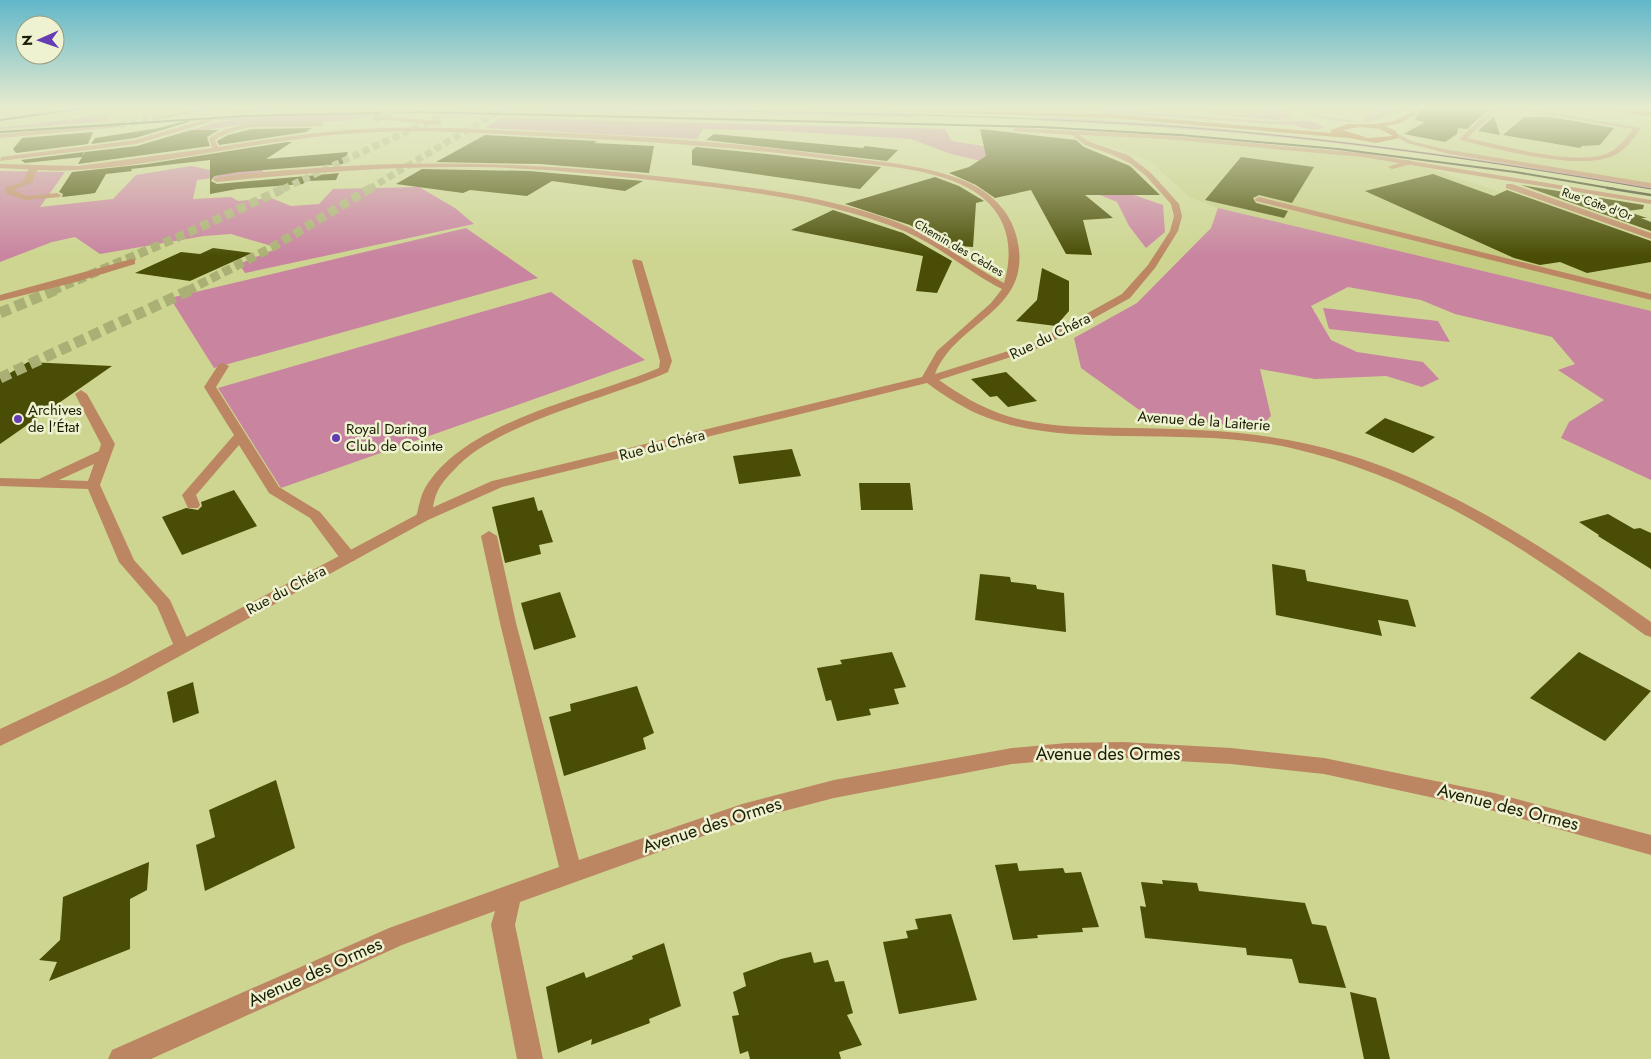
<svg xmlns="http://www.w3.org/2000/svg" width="1651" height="1059" font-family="Jost,sans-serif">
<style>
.built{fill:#c3cc80}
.green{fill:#c984a0}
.building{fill:#494d05}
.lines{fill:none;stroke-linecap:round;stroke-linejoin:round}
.street-tunnel{stroke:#aab075;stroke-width:7;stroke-dasharray:7 4;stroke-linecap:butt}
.highway-tunnel-far2{stroke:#aab075;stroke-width:7;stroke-dasharray:7 4;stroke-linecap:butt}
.highway-tunnel-far1{stroke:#aab075;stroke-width:9;stroke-dasharray:9 4.5;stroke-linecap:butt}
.highway-tunnel{stroke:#aab075;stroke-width:11;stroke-dasharray:11 5.5;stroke-linecap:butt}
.lane{fill:#bc8663;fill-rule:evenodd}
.street{fill:#bc8663;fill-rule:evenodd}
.secondary{fill:#ae6025;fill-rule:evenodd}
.tram{stroke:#363919;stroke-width:1}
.rail-far1{stroke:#363919;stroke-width:2}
.rail{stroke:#363919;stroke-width:2.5}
.street-bridge{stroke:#bc8663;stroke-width:7}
.poi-dot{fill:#643cb4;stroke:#eef2d1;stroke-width:2}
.labels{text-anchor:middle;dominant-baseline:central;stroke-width:5;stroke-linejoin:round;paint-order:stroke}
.far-street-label{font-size:12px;fill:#1c1e04;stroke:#eef2d1}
.street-label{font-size:15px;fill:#1c1e04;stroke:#eef2d1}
.poi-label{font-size:15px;fill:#1c1e04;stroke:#eef2d1;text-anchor:start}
.near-street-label{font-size:18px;fill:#1c1e04;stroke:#eef2d1}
</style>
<rect width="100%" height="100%" fill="#cdd591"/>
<path class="built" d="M0,108H198L132,120L118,125L0,134Z
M1427,108H1599L1651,116V183L1462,153L1430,145L1405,132L1403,128Z
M920,114L1042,117V122L920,118Z
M1088,135L1240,144L1360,157L1431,169L1651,242V311L1218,208L1189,197L1153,163L1127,152L1090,141Z"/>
<path class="green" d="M419,108H640L916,114V117Z
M1090,108L1276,122C1290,122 1314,117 1324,128L1312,130L1292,125L1108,113Z
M1263,108H1281L1292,118L1279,120L1216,115L1212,111H1266Z
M1378,108H1399C1374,130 1341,121 1311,116L1306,111L1315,113L1313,115L1362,122L1368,115L1343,112L1379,115L1383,109Z
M377,113C348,126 284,121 250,124C228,125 207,131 184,133L213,123L233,120H215L217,119Z
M108,115V121L0,129V128Z
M1041,117C1246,125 1448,153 1651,186V189C1450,154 1246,128 1041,121Z
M500,118L945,129L952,141L1001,149L1163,205L1165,232L1146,248L1129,226L1117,202L1063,180L951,154L911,139L780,131L703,129L697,139L486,128Z
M262,164L263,172L197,180L193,199L231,197L238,201L271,198L291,206L319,204L333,189L419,187L455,208L474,224L245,273L239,264L278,248L231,234L204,236L100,254L75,237L52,242L0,262V171L65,172L40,207L113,199L136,175L191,166L210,170Z
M1218,208L1651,311V480L1561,438L1569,422L1604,400L1558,370L1575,364L1552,337L1455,314L1421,300L1348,287L1311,306L1331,340L1357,352L1423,362L1439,379L1422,387L1386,376L1315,379L1260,369L1271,416L1258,429L1213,423L1156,422L1081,368L1074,338L1137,303L1211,228Z
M466,228L538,278L214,368L170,298Z
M551,292L645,360L281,488L218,388Z
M1323,308L1438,321L1450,342L1329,329Z"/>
<path class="building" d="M1421,108H1490L1467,129L1458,128L1457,134L1445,142L1404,134L1425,122L1415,120Z
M1494,116L1500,135L1478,131Z
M1524,117H1551L1614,128L1600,145L1582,146L1580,148L1503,135Z
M189,120V122L135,138L91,144L95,138L159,128Z
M312,128L306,132L219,145L217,141L228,135L252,129Z
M980,129L1076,140L1084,147L1130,166L1160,195H1085L1113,218L1083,220L1092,255L1066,254L1031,190L995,198L976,185L949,173L969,167L986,156Z
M191,130H219L207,137L210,146L78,164L82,157L25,163L21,160L84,152L82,156L85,152L137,146Z
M93,132L88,144L16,153L13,149L22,138Z
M714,134L863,148L865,146L898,150L887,161L706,140Z
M485,135L597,141L594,143L654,146L649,173L540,164L436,162Z
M287,142H292L266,159L348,152L343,164L239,172L214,176L211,181L217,184L339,173L336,180L305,181L303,184L237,189L210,194V160L131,169L132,171L106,174L95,193L88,194L62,197L63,194L59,192L72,172L147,164Z
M696,147L767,154L881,167L860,189L692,165V150Z
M1241,157L1314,167L1292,203L1259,195L1253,198L1256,203L1288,211L1284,218L1205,200Z
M422,169L529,171L643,181L625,191L552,181L527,196L470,190L463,193L396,184Z
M1433,174L1494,196L1507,190L1651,241V262L1587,273L1560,262L1540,265L1514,258L1365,191Z
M935,177L959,186L984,201L976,203L973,247L959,246L956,252L910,225L845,204Z
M1521,185L1644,205L1643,209L1626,211L1647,218H1641L1651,222V231Z
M833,210L903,233L952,261L937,293L916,291L923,256L791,230Z
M213,248L252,253L190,281L135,273L181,252L200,254Z
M1042,268L1069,281V311L1056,326L1016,321L1037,300Z
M28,362L112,366L0,444V373H10Z
M1006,372L1037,401L1008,407L997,396L990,397L971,379Z
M1385,418L1435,437L1413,453L1365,433Z
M792,449L801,476L739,484L733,456Z
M859,483H910L913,510H861Z
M234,490L257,526L182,555L162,517L186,508L198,510L202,506L201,502Z
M534,497L538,511L542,510L553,542L539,545L541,554L505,563L492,507Z
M1608,514L1634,529L1640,528L1651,533V569L1598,536L1599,535L1579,522Z
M1272,564L1305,570L1307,581L1408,600L1416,627L1378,620L1382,636L1276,615Z
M980,574L1010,577L1011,582L1036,585L1037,589L1064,593L1066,632L975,620Z
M560,592L576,637L534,650L521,603Z
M892,652L906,687L894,689L899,704L869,709L871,715L837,721L831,700L826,701L817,668L842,664L840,660Z
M1579,652L1651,691L1605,741L1530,698Z
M193,682L199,713L173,723L167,692Z
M637,686L654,733L643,738L646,749L564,776L549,717L571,711L570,704Z
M276,780L295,848L205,891L196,845L215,837L209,810Z
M149,862L147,890L130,899V949L49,981L57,962L39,960L60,940L63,897Z
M1017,863L1019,871L1063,868L1065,873L1081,872L1099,927L1082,928L1083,932L1037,935L1038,938L1013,940L995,865Z
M1162,880L1197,883L1199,891L1305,903L1312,924L1326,926L1346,988L1299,983L1292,959L1247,955L1246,948L1145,938L1140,906L1146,907L1141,882L1163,884Z
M951,914L977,1000L899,1014L883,942L908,938L906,931L918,929L915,919Z
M664,943L681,1006L649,1019L650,1023L591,1045L592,1039L558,1053L546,987L584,972L586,978L633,959L632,956Z
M811,952L814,963L828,960L835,982L844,981L853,1013L847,1015L862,1045L839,1052L841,1059H750L748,1051L740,1054L732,1016L739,1015L733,992L746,986L743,973L781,959Z
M1350,992L1376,998L1390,1059H1364Z"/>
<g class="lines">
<path class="street-tunnel" d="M120,125L155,118"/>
<path class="highway-tunnel-far2" d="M283,189L457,108
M369,189L504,108"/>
<path class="highway-tunnel-far1" d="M52,291L192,231L285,188
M187,291L271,248L371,188"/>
<path class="highway-tunnel" d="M0,313L55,290
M0,378L190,290"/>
<path class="lane" d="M306,108L237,113L234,111L261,108Z
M1493,108H1500L1467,138C1501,145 1577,167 1608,153C1619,148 1626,138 1633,129L1510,108H1525L1641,128C1634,138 1626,150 1615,155C1582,172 1496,149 1460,140V138Z
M376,116L439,121L442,123L439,125L374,119Z
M1408,160L1412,162L1411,164L1392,169L1388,167Z
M36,166L40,168L35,173L33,182L13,190L27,196L57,193L61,195L60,197L26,200L7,194L5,187C20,183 23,185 28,170Z
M1259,197L1651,294V300L1256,201L1255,199Z
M132,259L135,260V264L76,282L0,301V295Z
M634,259L642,261L672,361L668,372C610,398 493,424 454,470C447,477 439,486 436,495C433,503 433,513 428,520H418L416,517C419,507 420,497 425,488C465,420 589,398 659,368L660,361L632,261Z
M223,363L229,366L216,387L279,487L320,512L354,553L356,557L354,561H342L310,518L269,493L239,445L196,495L200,505L198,508H188L182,495L234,435L204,387L219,364Z
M81,390L87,394L115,444L100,485L134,560L170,600L191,647L188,651L182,653L176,651L157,606L119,562L88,489L0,486V478L39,479L99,451L101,444L75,394ZM94,464L88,481L59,480Z"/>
<path class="street" d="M200,108H214L155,120L152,118Z
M909,108L889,112L886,110Z
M1112,108H1130L1150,112L1147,114Z
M211,118L213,121L136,144L0,161L1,157L135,140Z
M322,122L324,125C288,131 247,118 215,140L218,147C273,138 328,130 383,128C435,126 487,130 539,132C638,136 736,142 834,156C878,162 926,164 967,182C990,192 1010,211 1016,235C1037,311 957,319 935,374L1034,343L1122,294L1148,265L1170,231L1174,216L1171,204L1146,176L1131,164L1113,155L1085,145L1072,135L1013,131L1015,128L1164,135L1362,153L1651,200V204L1362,157L1164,139L1079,135L1090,142L1128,155L1151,173L1179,204L1182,216L1178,231L1155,268L1130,298L1042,347L939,380C960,395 982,408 1007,416C1047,428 1089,427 1130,428C1183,429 1236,430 1288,440C1425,465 1539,544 1651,622V637L1645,635C1534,555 1428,479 1291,448C1237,436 1179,437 1124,436C1078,435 1032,434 988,418C966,410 946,397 927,383L502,487L428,520L127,685L0,746V729L115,675L418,514L492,481L922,377L937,351L991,303L1002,289C968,272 940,246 904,231C834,202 762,193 687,184C617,176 547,168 476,167C390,166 303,173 217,182L213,180L214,178C247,172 282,171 316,168C436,159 555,164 674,178C750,187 822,195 894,221C935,236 966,263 1004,283C1015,247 1007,213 975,192C937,168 886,167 843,161C742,147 640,141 538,136C478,133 418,129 358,133C263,139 171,164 76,170C51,172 25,169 0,168V164L78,166L212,148L209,138C241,117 285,123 322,122Z
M122,124L120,127L0,138V134Z
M1395,134H1399L1411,141L1449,150L1651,183V187L1449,154L1407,143L1395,136Z
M1506,184H1512L1651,233V239L1506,188Z
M489,531L497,536L516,623L579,860L742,804L834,780L1012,748L1067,743L1123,742L1231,748L1324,758L1494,793L1651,835V855L1494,811L1324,774L1231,764L1123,758L1067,759L1012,764L834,798L742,822L520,902L515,925L543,1059H517L491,925L495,911L402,945L151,1059H108L112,1050L389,928L559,867L500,623L481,536Z"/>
<path class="secondary" d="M807,108L1110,114L1331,133V130L1348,124H1376L1394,121L1412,112L1413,108H1419L1417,114L1398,124L1385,126L1396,131L1399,138L1376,143L1349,138L1110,118ZM1360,127L1380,129L1393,136L1368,138L1343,130Z
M1603,108L1651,112V116L1606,110Z"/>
<path class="tram" d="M537,108C747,112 957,112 1166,126C1329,137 1490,161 1651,189"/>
<path class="rail-far1" d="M0,120L85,108
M0,132L246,116L422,112L1040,127L1180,135L1338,149L1515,172L1615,189"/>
<path class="rail" d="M1607,188L1651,195"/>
<path class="street-bridge" d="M377,118L399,108"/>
</g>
<linearGradient id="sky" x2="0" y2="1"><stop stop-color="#61b7ca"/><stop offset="0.42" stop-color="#e8ecce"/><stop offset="1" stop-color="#e8ecce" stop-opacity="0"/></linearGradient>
<rect width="1651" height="256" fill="url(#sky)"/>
<g class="poi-dot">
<circle cx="18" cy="419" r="5"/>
<circle cx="336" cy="438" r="5"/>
</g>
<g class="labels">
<g class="far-street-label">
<text transform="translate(1597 204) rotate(20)">Rue Côte d'Or</text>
<text transform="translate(959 248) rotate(30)">Chemin des Cèdres</text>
</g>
<g class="street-label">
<text transform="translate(1050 336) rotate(-26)">Rue du Chéra</text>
<text transform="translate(1204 421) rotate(4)">Avenue de la Laiterie</text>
<text transform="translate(662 445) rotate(-14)">Rue du Chéra</text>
<text transform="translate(286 590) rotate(-28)">Rue du Chéra</text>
</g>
<g class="poi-label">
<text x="28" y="410">Archives<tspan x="28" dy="17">de l'État</tspan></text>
<text x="346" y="429">Royal Daring<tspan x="346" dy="17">Club de Cointe</tspan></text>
</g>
<g class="near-street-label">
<text x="1108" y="754">Avenue des Ormes</text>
<text transform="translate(1508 807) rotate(14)">Avenue des Ormes</text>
<text transform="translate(712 825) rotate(-18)">Avenue des Ormes</text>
<text transform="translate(315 972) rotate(-24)">Avenue des Ormes</text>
</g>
</g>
<g transform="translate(40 40) rotate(268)"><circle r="24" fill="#eef2d1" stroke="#9a9d7f"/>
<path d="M0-4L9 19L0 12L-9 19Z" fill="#643cb4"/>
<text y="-8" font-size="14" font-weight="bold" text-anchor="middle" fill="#1c1e04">N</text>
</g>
</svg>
